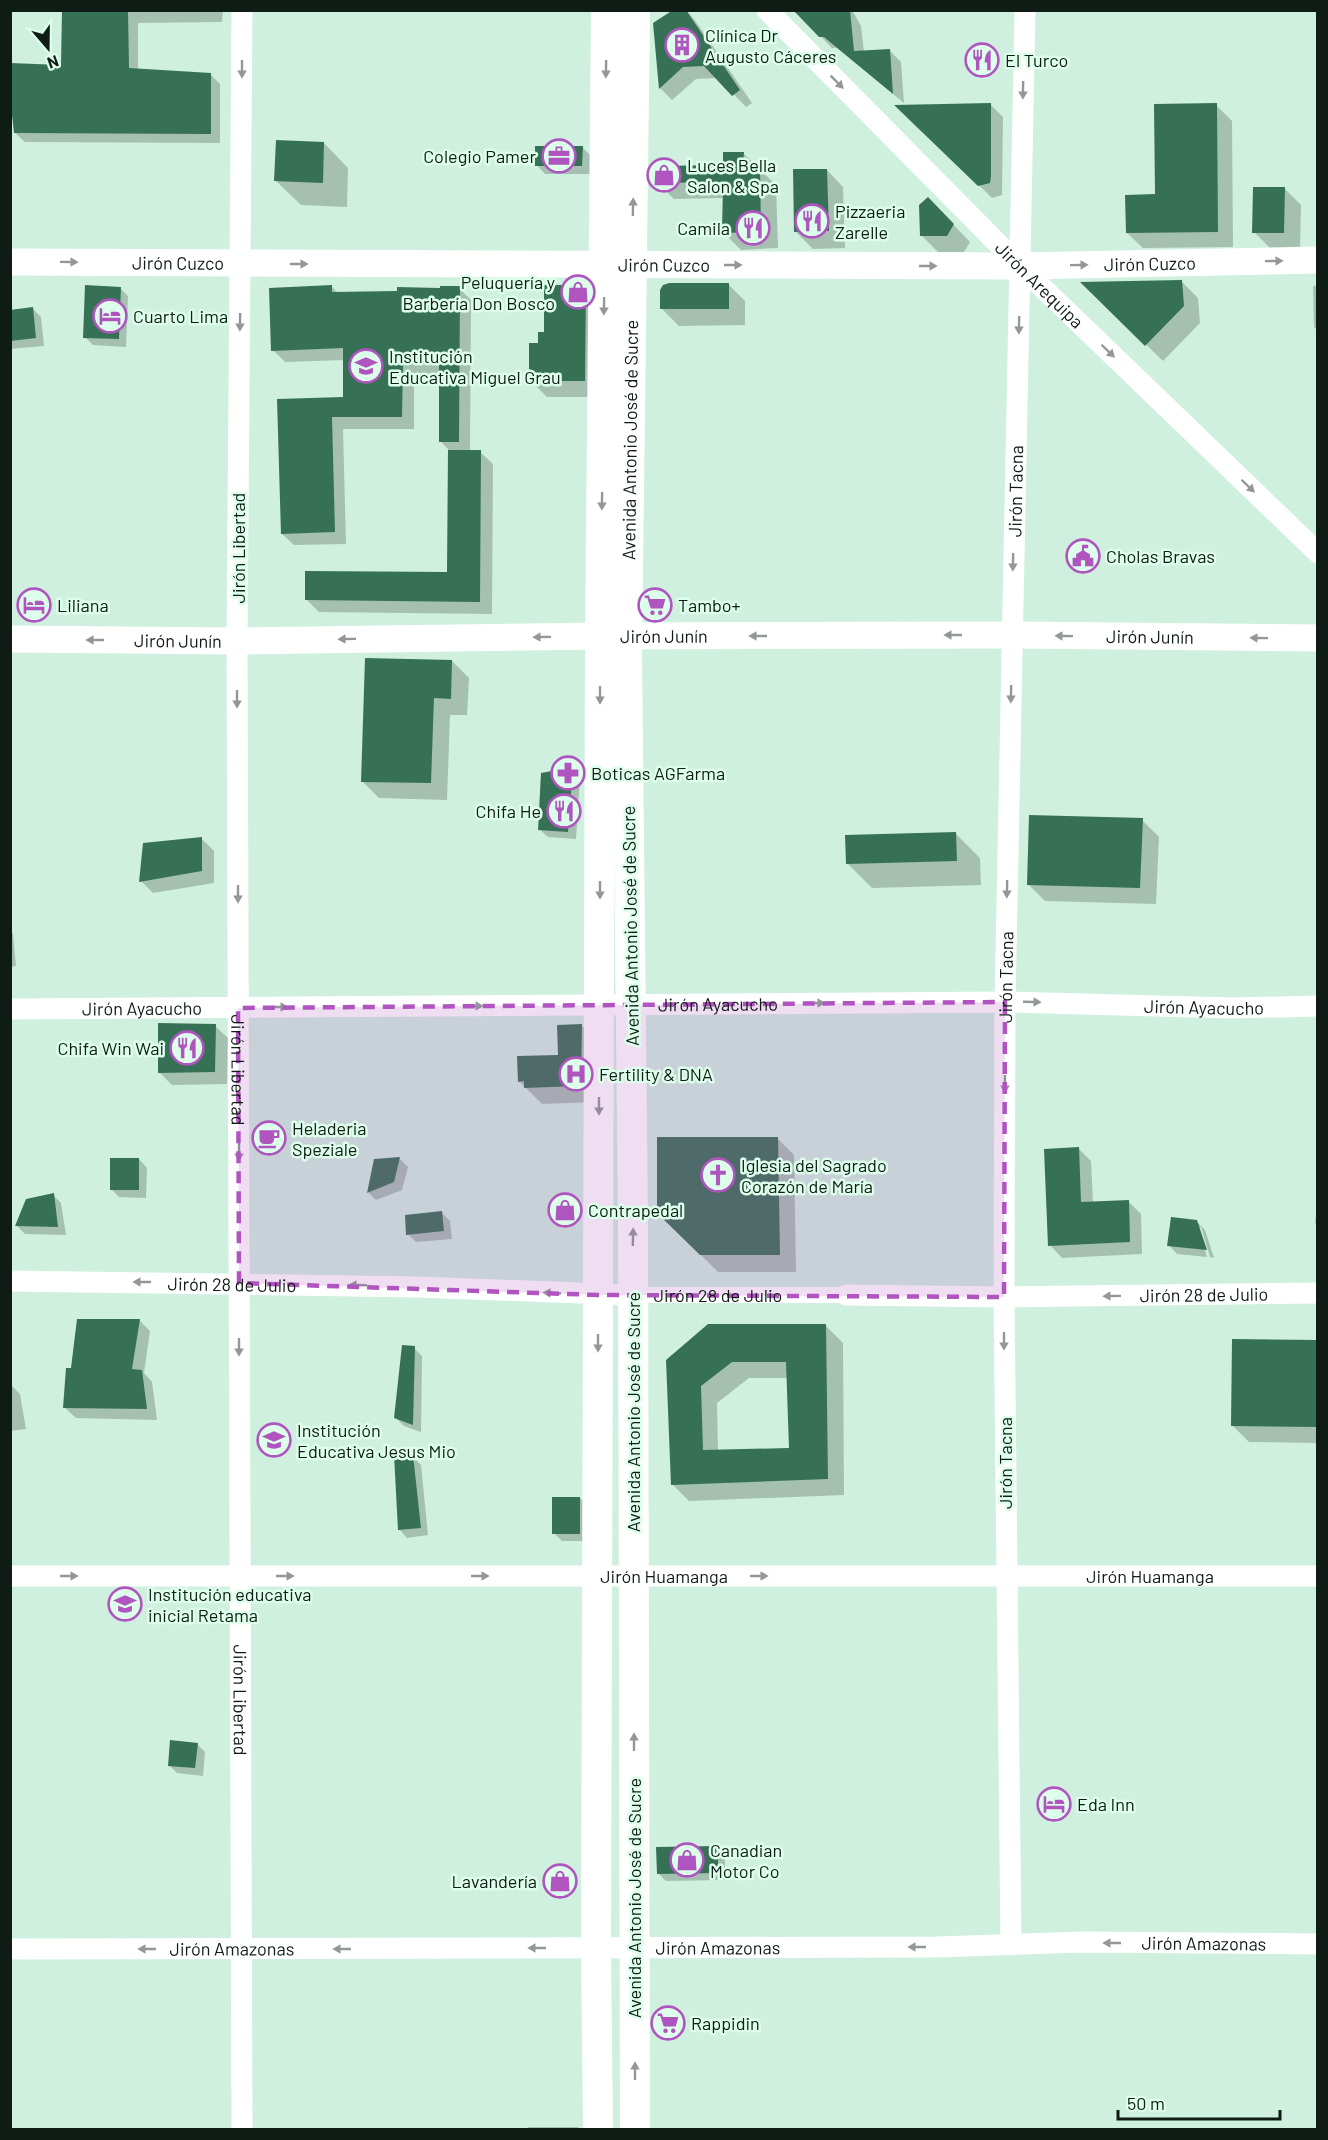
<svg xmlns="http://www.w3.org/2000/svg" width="1328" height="2140" font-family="Barlow,sans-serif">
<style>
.shadow{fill:#0003;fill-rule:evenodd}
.building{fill:#367155;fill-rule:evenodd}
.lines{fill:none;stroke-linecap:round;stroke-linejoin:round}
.pedestrian{stroke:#fff;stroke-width:16}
.minor{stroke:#fff;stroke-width:21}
.tertiary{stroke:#fff;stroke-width:27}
.secondary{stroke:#fff;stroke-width:30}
.oneway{fill:#939896}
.marked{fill:#b054bf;fill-opacity:0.2;stroke:#b054bf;stroke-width:4.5;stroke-dasharray:12 8;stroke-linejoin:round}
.labels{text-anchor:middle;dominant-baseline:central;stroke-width:5;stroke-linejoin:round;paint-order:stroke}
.poi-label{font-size:18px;fill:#0f1b15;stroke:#dcfeeb;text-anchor:start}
.street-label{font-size:18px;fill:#0f1b15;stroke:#dcfeeb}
</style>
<rect width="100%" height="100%" fill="#cff0de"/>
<path class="shadow" d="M63,10H223L222,22L138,23V70L210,74L220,84V143L25,142L15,133L63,67Z
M686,10L694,19L752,103L746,107L718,78L696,79L672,100L660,88L655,24Z
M795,10H852L861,26L864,52L890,51L901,62L904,103L837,48H832Z
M990,104L1003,117L1002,195L992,198L898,106Z
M1216,105L1232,121L1233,247L1143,248L1127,233L1157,196Z
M324,143L348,168L347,207L301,205L276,181Z
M582,147L590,155V174H545L537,165Z
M743,153L776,185L778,248L741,250L724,233V198L674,199L657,182L724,167Z
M827,170L843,187L845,248L813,249L796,232Z
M1284,188L1301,205L1300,249H1271L1254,232Z
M945,216L970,242L964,252H938L921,235Z
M1181,281L1198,298L1200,323L1163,361L1084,284Z
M728,284L745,301V325L679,326L662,309Z
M1313,286H1318V331L1314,327Z
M332,287L339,294L398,293L459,288L471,300L470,451L480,452L493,464L492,614L319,612L307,600L448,574L450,451L441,442V374L414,373V429H343L346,544L294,545L282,534L279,400L345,399V360L285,362L273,350Z
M585,287L602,303L601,397H547L530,380L539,345L545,333Z
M120,288L128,296L126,347L93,345L85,337Z
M33,309L41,317L44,346L10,349V311Z
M452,661L469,678L467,715H450L447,800L379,798L362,781Z
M572,769L580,777L576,839L548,837L539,829Z
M1142,820L1159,837L1156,904L1045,901L1028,884Z
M955,833L980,858L981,885L872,888L847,863Z
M201,838L214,851V883L153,893L141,881Z
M10,931L13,934L16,966L10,967Z
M581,1025L598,1042L594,1102L542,1104L519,1081L560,1056Z
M215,1026L228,1038L227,1084L172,1085L159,1072Z
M777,1138L794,1155L796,1272H718L659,1213Z
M1079,1149L1091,1161L1093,1203L1128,1201L1141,1214L1142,1254L1062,1258L1050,1245Z
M139,1159L147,1168L146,1198L119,1197L111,1189Z
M400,1159L408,1167L402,1190L376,1200L369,1193L375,1161Z
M53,1195L61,1203L66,1235L25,1234L17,1226Z
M1318,1200V1225L1315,1223Z
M442,1213L450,1221L452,1239L416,1242L408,1234Z
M1196,1221L1205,1230L1214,1258L1210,1257L1201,1227H1198L1207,1257L1177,1254L1169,1245Z
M139,1320L150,1331L144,1373L152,1382L157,1420L76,1418L65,1408L72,1370Z
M826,1326L843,1343L844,1495L689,1501L672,1484L667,1361ZM749,1378H788L790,1450L718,1451L717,1403Z
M1234,1340L1318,1342V1443L1249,1442L1232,1425Z
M414,1348L422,1356L421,1432L404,1426L395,1417Z
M10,1384L20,1394L26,1429L10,1431Z
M413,1457L421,1465L428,1535L407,1538L399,1529Z
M580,1498L588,1506V1541H562L554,1533Z
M197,1744L205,1752L203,1776L177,1773L169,1765Z
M717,1848L725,1856V1880L666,1881L658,1873Z
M528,2127H578L580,2130H528Z"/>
<path class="building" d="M62,10H128L129,68L211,73V134L14,133L10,97V63L61,65Z
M673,10H686L740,90L732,96L704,66L683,67L659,89L653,23Z
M793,10H818L819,12L850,10L854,51L890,49L893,94L824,37H819Z
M991,103V176L990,183L978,186L894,105Z
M1217,103L1218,232L1126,233L1125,195L1155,194L1154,104Z
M276,140L324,142L323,183L274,181Z
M535,146H583L582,166H535Z
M723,152H744L743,167L760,166L761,232L722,233L723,182L656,183V166L723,165Z
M793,169H827L829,231L794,232Z
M1253,187H1285L1284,233H1252Z
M928,197L954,224L947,236H920L919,205Z
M1182,280L1184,306L1145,346L1080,282Z
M669,283H729V309H660V290L663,285Z
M85,285L121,287L119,339L83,338Z
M332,285V292L397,291V287L440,288V286H460L459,442H439V363L403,362L402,417H332L335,532L281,534L277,399L343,397V348L271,351L269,288Z
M544,285H586L585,381H529V343H538V332H544Z
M33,307L36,338L10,341V310Z
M448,450H481L480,602L305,600V571L447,572Z
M365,658L452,660L451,699L434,698L431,783L361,782Z
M573,767L568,832L538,830L541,773Z
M1029,815L1143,818L1140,888L1027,885Z
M956,832L957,861L846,864L845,835Z
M202,837V871L139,882L143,843Z
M158,1023L216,1024L215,1072L158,1073Z
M582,1024L581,1080H577L578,1086L524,1088V1081L518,1082L517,1056L558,1055L557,1025Z
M657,1137H778L780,1255H700L657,1213Z
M1079,1147L1081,1202L1129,1200L1130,1242L1048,1246L1044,1149Z
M400,1157L394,1182L367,1193L374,1159Z
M110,1158H139V1190H110Z
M54,1193L58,1227L15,1226L26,1199Z
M442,1211L444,1231L406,1235L405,1215Z
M1171,1217L1197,1220L1207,1250L1167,1246Z
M77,1319H140L132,1369L142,1370L147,1409L63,1408L66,1368H71Z
M708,1324H826L828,1479L671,1485L666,1360ZM732,1362H786L789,1448L703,1450L701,1386Z
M1232,1339L1317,1340V1427L1231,1426Z
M402,1345L415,1346L413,1425L394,1418Z
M394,1455H413L421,1528L398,1530Z
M552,1497H580V1534H552Z
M170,1740L198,1743L195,1768L168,1766Z
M718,1846V1873L657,1874L656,1847Z"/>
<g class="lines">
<path class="pedestrian" id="s1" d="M632,1295H846"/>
<g class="minor">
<path id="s2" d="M242,10L237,641L242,2130"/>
<path id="s3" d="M767,10L1020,266L1318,553"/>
<path id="s4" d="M10,1009L1005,1002L1233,1008L1318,1006"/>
<path id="s5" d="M10,1281L418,1287L632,1295"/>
<path id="s6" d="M846,1295L1004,1297L1318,1293"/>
<path id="s7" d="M10,1576H1318"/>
<path id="s8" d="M1011,1945L1004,1297L1005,1002L1025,10"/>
<path id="s9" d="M10,1949L938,1947L1082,1942L1318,1944"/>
</g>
<g class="tertiary">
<path id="s10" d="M10,262L1020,266L1318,260"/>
<path id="s11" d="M10,639L237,641L600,636L1012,635L1318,638"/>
</g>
<g class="secondary">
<path d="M598,2130L596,1948L600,636L606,10"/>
<path id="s12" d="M635,2130L633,1221L627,652L635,10"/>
</g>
</g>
<defs><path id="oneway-solid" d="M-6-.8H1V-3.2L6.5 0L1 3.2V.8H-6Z" transform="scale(1.5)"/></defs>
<g class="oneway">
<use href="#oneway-solid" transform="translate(242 69) rotate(90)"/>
<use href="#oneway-solid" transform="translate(606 69) rotate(91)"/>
<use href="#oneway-solid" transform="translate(837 82) rotate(45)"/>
<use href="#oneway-solid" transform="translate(1023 90) rotate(91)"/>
<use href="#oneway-solid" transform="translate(633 207) rotate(-89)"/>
<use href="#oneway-solid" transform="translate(1274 261) rotate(-1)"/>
<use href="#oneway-solid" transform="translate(69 262) rotate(1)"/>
<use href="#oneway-solid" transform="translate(299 264)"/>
<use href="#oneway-solid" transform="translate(733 265)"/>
<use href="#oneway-solid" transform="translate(1079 265) rotate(-1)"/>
<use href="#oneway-solid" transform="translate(928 266)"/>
<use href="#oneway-solid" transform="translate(604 306) rotate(91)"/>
<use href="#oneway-solid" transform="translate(240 322) rotate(91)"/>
<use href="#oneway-solid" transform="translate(1019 325) rotate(91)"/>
<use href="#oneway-solid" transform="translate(1108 351) rotate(44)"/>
<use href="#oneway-solid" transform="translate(1248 486) rotate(44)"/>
<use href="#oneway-solid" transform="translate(602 501) rotate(91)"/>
<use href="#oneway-solid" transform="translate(1013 562) rotate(91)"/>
<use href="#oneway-solid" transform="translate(953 635) rotate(180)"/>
<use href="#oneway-solid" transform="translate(758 636) rotate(180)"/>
<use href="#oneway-solid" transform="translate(1064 636) rotate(-179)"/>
<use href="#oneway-solid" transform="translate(542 637) rotate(179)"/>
<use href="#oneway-solid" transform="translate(1259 638) rotate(-179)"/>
<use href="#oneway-solid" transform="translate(347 639) rotate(179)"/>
<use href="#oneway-solid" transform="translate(95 640) rotate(-180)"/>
<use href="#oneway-solid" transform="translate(1011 694) rotate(91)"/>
<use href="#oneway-solid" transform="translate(600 695) rotate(90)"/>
<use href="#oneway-solid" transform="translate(237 699) rotate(90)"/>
<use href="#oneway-solid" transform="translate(1007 889) rotate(91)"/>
<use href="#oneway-solid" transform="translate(600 890) rotate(90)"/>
<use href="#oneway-solid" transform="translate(238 894) rotate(90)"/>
<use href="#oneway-solid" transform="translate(1032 1002) rotate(2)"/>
<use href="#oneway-solid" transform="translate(816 1003)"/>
<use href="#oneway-solid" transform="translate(474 1006)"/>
<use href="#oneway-solid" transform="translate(279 1007)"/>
<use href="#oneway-solid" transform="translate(1005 1084) rotate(90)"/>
<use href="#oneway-solid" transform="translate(599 1106) rotate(90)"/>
<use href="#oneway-solid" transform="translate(239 1152) rotate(90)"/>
<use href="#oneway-solid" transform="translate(633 1237) rotate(-89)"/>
<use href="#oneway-solid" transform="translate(142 1282) rotate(-180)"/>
<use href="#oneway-solid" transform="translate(358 1285) rotate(-179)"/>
<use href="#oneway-solid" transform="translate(552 1293) rotate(-177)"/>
<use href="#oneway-solid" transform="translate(1112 1296) rotate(179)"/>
<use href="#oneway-solid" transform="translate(1004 1341) rotate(90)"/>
<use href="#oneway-solid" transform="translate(598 1343) rotate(90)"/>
<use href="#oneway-solid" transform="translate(239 1347) rotate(90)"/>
<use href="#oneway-solid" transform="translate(69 1576)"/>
<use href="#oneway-solid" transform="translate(285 1576)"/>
<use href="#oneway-solid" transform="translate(480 1576)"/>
<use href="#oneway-solid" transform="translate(759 1576)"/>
<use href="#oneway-solid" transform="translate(634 1742) rotate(-90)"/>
<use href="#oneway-solid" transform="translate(1112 1943) rotate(-180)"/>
<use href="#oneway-solid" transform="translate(917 1947) rotate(180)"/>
<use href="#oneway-solid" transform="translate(537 1948) rotate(180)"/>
<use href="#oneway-solid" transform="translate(147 1949) rotate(180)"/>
<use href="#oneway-solid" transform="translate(342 1949) rotate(180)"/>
<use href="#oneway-solid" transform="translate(635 2071) rotate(-90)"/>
</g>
<path class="marked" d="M1005,1002L1004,1297L598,1295L239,1283L238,1008Z"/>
<defs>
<symbol id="building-ring" viewBox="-11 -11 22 22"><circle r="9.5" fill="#dcfeeb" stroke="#b054bf" stroke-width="1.5"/><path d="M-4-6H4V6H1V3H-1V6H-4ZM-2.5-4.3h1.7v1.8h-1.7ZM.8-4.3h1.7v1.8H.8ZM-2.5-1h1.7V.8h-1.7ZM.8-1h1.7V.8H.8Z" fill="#b054bf"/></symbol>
<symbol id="restaurant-ring" viewBox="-11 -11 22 22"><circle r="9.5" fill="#dcfeeb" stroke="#b054bf" stroke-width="1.5"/><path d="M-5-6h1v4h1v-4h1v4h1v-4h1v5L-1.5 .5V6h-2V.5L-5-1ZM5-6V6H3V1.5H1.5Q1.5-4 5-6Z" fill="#b054bf"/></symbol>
<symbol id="office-ring" viewBox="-11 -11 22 22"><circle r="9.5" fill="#dcfeeb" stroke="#b054bf" stroke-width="1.5"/><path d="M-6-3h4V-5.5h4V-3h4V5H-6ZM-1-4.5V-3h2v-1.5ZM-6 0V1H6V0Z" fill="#b054bf"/></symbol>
<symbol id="shop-ring" viewBox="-11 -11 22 22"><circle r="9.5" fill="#dcfeeb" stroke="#b054bf" stroke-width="1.5"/><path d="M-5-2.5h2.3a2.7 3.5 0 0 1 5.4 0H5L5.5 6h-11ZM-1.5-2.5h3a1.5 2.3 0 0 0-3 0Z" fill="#b054bf"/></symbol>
<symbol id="hotel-ring" viewBox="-11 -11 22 22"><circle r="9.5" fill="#dcfeeb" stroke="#b054bf" stroke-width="1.5"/><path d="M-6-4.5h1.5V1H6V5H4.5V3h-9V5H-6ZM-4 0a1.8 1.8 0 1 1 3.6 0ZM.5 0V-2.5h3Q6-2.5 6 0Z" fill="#b054bf"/></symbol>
<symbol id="school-ring" viewBox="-11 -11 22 22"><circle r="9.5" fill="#dcfeeb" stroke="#b054bf" stroke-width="1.5"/><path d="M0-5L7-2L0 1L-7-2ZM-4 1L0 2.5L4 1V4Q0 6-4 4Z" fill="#b054bf"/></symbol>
<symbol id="civic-ring" viewBox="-11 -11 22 22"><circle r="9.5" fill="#dcfeeb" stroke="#b054bf" stroke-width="1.5"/><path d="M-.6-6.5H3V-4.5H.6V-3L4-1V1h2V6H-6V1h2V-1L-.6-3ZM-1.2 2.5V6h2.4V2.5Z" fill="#b054bf"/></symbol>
<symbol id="supermarket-ring" viewBox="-11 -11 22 22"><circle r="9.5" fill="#dcfeeb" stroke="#b054bf" stroke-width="1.5"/><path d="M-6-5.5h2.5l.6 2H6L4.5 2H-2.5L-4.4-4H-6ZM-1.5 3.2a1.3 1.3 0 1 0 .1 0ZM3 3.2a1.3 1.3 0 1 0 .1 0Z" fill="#b054bf"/></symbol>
<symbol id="pharmacy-ring" viewBox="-11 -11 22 22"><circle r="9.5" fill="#dcfeeb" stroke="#b054bf" stroke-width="1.5"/><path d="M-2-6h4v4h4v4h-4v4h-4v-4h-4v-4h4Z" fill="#b054bf"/></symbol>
<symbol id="hospital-ring" viewBox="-11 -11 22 22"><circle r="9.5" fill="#dcfeeb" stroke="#b054bf" stroke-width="1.5"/><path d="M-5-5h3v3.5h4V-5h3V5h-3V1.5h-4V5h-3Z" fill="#b054bf"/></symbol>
<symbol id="cafe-ring" viewBox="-11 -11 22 22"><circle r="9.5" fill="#dcfeeb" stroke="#b054bf" stroke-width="1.5"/><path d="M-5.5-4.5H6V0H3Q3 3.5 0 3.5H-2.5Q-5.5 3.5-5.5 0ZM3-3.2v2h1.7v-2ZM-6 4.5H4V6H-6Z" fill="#b054bf"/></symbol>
<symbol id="church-ring" viewBox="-11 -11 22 22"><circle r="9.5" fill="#dcfeeb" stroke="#b054bf" stroke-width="1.5"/><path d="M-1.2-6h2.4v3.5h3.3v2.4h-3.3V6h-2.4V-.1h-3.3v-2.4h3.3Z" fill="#b054bf"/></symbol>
</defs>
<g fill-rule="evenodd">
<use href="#building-ring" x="663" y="26" width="38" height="38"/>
<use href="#restaurant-ring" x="963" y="41" width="38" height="38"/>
<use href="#office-ring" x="540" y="137" width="38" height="38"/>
<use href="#shop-ring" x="645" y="156" width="38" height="38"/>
<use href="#restaurant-ring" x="793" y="202" width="38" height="38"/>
<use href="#restaurant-ring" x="734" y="209" width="38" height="38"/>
<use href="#shop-ring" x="559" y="273" width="38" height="38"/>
<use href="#hotel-ring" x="91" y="297" width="38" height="38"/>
<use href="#school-ring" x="347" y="347" width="38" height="38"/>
<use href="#civic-ring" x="1064" y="537" width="38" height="38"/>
<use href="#hotel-ring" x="15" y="586" width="38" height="38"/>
<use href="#supermarket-ring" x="636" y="586" width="38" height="38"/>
<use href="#pharmacy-ring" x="549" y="754" width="38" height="38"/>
<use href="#restaurant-ring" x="545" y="792" width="38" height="38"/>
<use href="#restaurant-ring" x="168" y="1029" width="38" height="38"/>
<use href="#hospital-ring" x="557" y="1055" width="38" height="38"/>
<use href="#cafe-ring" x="250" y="1119" width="38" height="38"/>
<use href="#church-ring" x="699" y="1156" width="38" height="38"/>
<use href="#shop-ring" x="546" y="1191" width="38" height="38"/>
<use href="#school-ring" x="255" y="1421" width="38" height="38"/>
<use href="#school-ring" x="106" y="1585" width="38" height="38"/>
<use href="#hotel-ring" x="1035" y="1785" width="38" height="38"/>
<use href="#shop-ring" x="668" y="1841" width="38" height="38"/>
<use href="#shop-ring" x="541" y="1862" width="38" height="38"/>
<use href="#supermarket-ring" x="649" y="2004" width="38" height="38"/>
</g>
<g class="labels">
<g class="poi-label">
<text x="705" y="35">Clínica Dr<tspan x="705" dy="21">Augusto Cáceres</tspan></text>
<text x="1005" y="60">El Turco</text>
<text x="536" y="156" text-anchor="end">Colegio Pamer</text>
<text x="687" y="165">Luces Bella<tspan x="687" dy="21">Salon &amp; Spa</tspan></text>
<text x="835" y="211">Pizzaeria<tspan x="835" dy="21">Zarelle</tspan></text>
<text x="730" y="228" text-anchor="end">Camila</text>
<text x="555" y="282" text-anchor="end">Peluquería y<tspan x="555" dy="21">Barbería Don Bosco</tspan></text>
<text x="133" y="316">Cuarto Lima</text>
<text x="389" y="356">Institución<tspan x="389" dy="21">Educativa Miguel Grau</tspan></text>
<text x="1106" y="556">Cholas Bravas</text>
<text x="57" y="605">Liliana</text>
<text x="678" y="605">Tambo+</text>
<text x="591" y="773">Boticas AGFarma</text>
<text x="541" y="811" text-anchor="end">Chifa He</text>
<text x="164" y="1048" text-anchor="end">Chifa Win Wai</text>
<text x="599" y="1074">Fertility &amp; DNA</text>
<text x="292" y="1128">Heladeria<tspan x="292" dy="21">Speziale</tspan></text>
<text x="741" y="1165">Iglesia del Sagrado<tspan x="741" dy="21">Corazón de María</tspan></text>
<text x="588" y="1210">Contrapedal</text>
<text x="297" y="1430">Institución<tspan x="297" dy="21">Educativa Jesus Mio</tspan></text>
<text x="148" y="1594">Institución educativa<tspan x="148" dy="21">inicial Retama</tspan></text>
<text x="1077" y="1804">Eda Inn</text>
<text x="710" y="1850">Canadian<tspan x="710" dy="21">Motor Co</tspan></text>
<text x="537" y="1881" text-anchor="end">Lavandería</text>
<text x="691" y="2023">Rappidin</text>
</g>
<g class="street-label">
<text stroke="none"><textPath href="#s10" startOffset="168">Jirón Cuzco</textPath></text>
<text stroke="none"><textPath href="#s10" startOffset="1140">Jirón Cuzco</textPath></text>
<text stroke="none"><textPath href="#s10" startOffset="654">Jirón Cuzco</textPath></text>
<text stroke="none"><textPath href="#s3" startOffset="387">Jirón Arequipa</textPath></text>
<text stroke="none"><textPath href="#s12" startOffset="1690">Avenida Antonio José de Sucre</textPath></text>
<text stroke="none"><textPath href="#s8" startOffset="1454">Jirón Tacna</textPath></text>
<text transform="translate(238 548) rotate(-90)">Jirón Libertad</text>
<text stroke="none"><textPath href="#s11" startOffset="654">Jirón Junín</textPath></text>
<text stroke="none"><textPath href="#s11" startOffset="1140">Jirón Junín</textPath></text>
<text stroke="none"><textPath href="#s11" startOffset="168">Jirón Junín</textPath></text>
<text transform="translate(630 926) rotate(-91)">Avenida Antonio José de Sucre</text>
<text stroke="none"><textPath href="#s8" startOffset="968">Jirón Tacna</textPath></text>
<text stroke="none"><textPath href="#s4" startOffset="708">Jirón Ayacucho</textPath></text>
<text stroke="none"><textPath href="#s4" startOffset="1194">Jirón Ayacucho</textPath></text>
<text stroke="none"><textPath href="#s4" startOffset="132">Jirón Ayacucho</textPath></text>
<text stroke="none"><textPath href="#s2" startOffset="1060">Jirón Libertad</textPath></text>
<text stroke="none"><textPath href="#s5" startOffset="222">Jirón 28 de Julio</textPath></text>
<text stroke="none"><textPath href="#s1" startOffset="86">Jirón 28 de Julio</textPath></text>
<text stroke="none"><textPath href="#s6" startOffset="358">Jirón 28 de Julio</textPath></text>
<text transform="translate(633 1412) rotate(-90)">Avenida Antonio José de Sucre</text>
<text transform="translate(1005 1463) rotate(-90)">Jirón Tacna</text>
<text stroke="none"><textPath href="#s7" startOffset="654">Jirón Huamanga</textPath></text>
<text stroke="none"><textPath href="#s7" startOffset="1140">Jirón Huamanga</textPath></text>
<text stroke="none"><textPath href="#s2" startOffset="1690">Jirón Libertad</textPath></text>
<text transform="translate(634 1898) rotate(-90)">Avenida Antonio José de Sucre</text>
<text stroke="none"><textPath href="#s9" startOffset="1194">Jirón Amazonas</textPath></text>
<text stroke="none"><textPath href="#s9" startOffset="708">Jirón Amazonas</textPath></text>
<text stroke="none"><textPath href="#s9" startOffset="222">Jirón Amazonas</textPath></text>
</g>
</g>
<rect width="1328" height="2140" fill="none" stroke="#0f1b15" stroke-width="24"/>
<g transform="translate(48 48) rotate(160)" stroke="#dcfeeb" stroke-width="4.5" paint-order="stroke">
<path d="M0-4.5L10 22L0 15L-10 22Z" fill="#0f1b15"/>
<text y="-9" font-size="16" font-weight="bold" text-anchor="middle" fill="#0f1b15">N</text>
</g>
<path d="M1118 2110v9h162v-9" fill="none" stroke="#0f1b15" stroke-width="3"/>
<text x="1127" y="2110" font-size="18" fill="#0f1b15" stroke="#dcfeeb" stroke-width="4.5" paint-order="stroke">50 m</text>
</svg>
